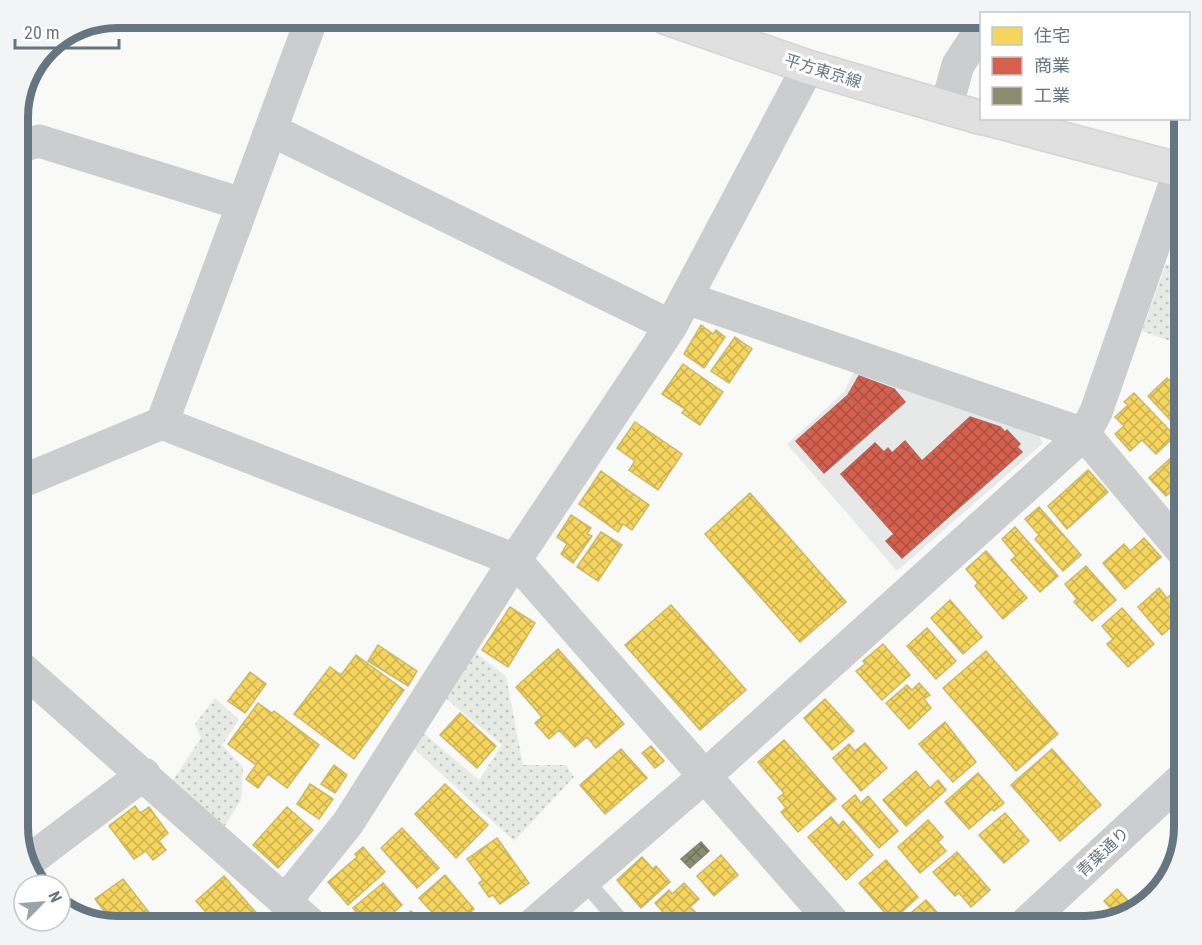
<svg xmlns="http://www.w3.org/2000/svg" width="1202" height="945" font-family="'Roboto Condensed','Noto Sans JP',sans-serif">
<style>
.built{fill:#e7e9e8}
.park{fill:url(#park-dots)}
.homes{fill:url(#homes-cross-hatch);stroke:#cbb867;stroke-width:1.5}
.shops{fill:url(#shops-cross-hatch);stroke:#b4675c;stroke-width:1.5}
.industry{fill:url(#industry-cross-hatch);stroke:#818573;stroke-width:1.5}
.lines{fill:none;stroke-linecap:round;stroke-linejoin:round}
.secondary-casing{stroke:#d4d5d6;stroke-width:36}
.service{stroke:#cbcdce;stroke-width:18}
.minor{stroke:#cbcdce;stroke-width:33}
.tertiary{stroke:#cbcdce;stroke-width:33}
.secondary{stroke:#e0e0e1;stroke-width:33}
.labels{text-anchor:middle;dominant-baseline:central;stroke-width:6;stroke-linejoin:round;paint-order:stroke}
.street-label{font-size:16px;fill:#667680;stroke:#fff}
.rim{fill:none;stroke:#667680;stroke-width:8}
</style>
<defs>
<pattern id="park-dots" width="8" height="8" patternUnits="userSpaceOnUse" patternTransform="scale(1.5)"><rect width="8" height="8" fill="#e8eae6"/><path d="M2 2h.1M6 6h.1" fill="none" stroke="#c0c2c0" stroke-width="1.8" stroke-linecap="round"/></pattern>
<pattern id="homes-cross-hatch" width="8" height="8" patternUnits="userSpaceOnUse" patternTransform="scale(1.5)"><rect width="8" height="8" fill="#f6d55c"/><path d="M0 0l8 8M0 8l8-8" fill="none" stroke="#cbb151"/></pattern>
<pattern id="shops-cross-hatch" width="8" height="8" patternUnits="userSpaceOnUse" patternTransform="scale(1.5)"><rect width="8" height="8" fill="#d6604d"/><path d="M0 0l8 8M0 8l8-8" fill="none" stroke="#a85143"/></pattern>
<pattern id="industry-cross-hatch" width="8" height="8" patternUnits="userSpaceOnUse" patternTransform="scale(1.5)"><rect width="8" height="8" fill="#8c8c6e"/><path d="M0 0l8 8M0 8l8-8" fill="none" stroke="#71725c"/></pattern>
</defs>
<rect width="100%" height="100%" fill="#f9f9f8"/>
<path class="built" d="M854,372L1036,430L1043,443L897,571L787,444L844,392Z"/>
<path class="park" d="M1166,264L1184,270V339L1182,345L1142,331Z
M472,650L506,676L523,765H566L574,777L514,841L410,745L420,730L479,780L502,745L442,695Z
M215,698L239,720L222,745L243,767L241,800L222,830L171,783L201,738L195,724Z"/>
<path class="homes" d="M701,325L713,334L716,330L725,337L704,368L684,354Z
M735,337L752,349L729,383L711,371Z
M683,364L723,392L700,425L682,413L685,409L662,394Z
M1167,378L1184,393V421L1179,417L1173,423L1148,396Z
M1134,393L1175,436L1156,454L1142,440L1130,451L1115,434L1124,426L1115,417L1128,405L1124,402Z
M635,422L682,454L658,490L629,470L635,461L617,448Z
M1176,453L1184,462V500L1174,489L1166,496L1149,478Z
M1088,470L1108,492L1067,529L1048,506Z
M601,471L649,505L632,530L623,524L618,532L579,504Z
M750,493L846,602L800,642L705,534Z
M1039,507L1081,555L1063,571L1035,539L1039,535L1025,519Z
M571,515L591,528L587,534L592,536L573,563L561,554L567,544L557,537Z
M1015,527L1058,576L1040,592L1011,560L1016,556L1002,539Z
M601,532L622,545L598,581L577,567Z
M1144,538L1161,557L1125,589L1103,563L1124,544L1130,551Z
M986,551L1027,598L1003,619L975,586L978,583L966,569Z
M1086,566L1116,600L1092,621L1074,602L1077,599L1065,584Z
M1182,585L1184,616L1162,635L1138,607L1159,588L1167,598Z
M950,600L982,637L963,654L931,618Z
M671,605L746,690L700,730L625,645Z
M510,607L535,623L508,667L482,650Z
M1122,608L1154,644L1128,667L1107,644L1113,639L1102,626Z
M927,628L956,661L936,679L907,646Z
M883,644L910,675L882,700L856,671L865,664L863,661Z
M378,645L417,671L408,686L368,661Z
M558,649L624,724L596,748L587,737L575,747L559,730L549,739L535,723L542,717L516,687Z
M986,651L1058,734L1016,771L943,688Z
M356,655L404,690L354,759L294,714L330,667L341,675Z
M250,672L266,684L245,713L228,701Z
M919,683L930,695L924,699L931,708L909,729L886,703L907,685L912,690Z
M825,699L854,731L832,750L804,718Z
M258,703L272,713L274,711L319,745L287,788L268,774L258,788L246,779L256,765L228,744Z
M460,713L496,746L477,768L440,735Z
M945,722L976,762L953,782L919,744Z
M784,740L836,799L798,832L781,812L786,808L778,798L784,793L758,762Z
M865,743L887,768L861,791L833,758L849,744L855,751Z
M651,746L664,761L655,768L642,753Z
M621,749L647,778L605,814L580,785Z
M1052,749L1101,805L1060,841L1011,785Z
M334,765L347,775L335,793L321,784Z
M916,771L930,788L938,780L946,790L906,826L883,800Z
M978,773L1004,803L994,811L992,809L969,829L945,802Z
M310,784L333,799L319,819L297,804Z
M445,784L488,825L456,858L415,814Z
M855,795L861,803L868,796L898,831L879,848L842,806Z
M135,806L140,813L149,807L168,833L159,841L166,850L153,860L146,851L134,859L109,826Z
M287,807L313,830L278,868L253,845Z
M1005,813L1029,841L1004,863L979,835Z
M831,817L839,826L843,821L873,855L846,880L808,837Z
M928,820L943,837L938,842L946,851L920,873L898,847Z
M402,828L439,868L417,888L381,848Z
M497,838L529,883L500,904L493,895L489,897L479,883L483,880L467,859Z
M363,847L385,872L348,905L328,882L357,857L355,854Z
M957,852L990,890L971,907L959,893L955,896L933,872Z
M721,855L738,875L714,896L697,876Z
M642,857L653,869L656,866L670,882L641,908L617,880Z
M886,860L918,897L892,921L859,883Z
M445,875L474,909L459,922L461,927H439L437,925L441,922L419,898Z
M224,876L259,916L255,920L260,925L257,927H219L196,901Z
M123,879L151,915L135,927H116L95,899Z
M383,883L402,905L377,927H369L353,908Z
M684,883L699,899L690,907L695,912L678,927H656L652,922L663,912L655,903L669,890L672,894Z
M1117,889L1137,910L1128,917L1115,920L1118,916L1104,901Z
M926,900L950,927H913L905,918Z
M411,911L425,927H393Z
M703,913L715,927H686Z
M192,914L204,927H177Z
M587,914L598,927H563L572,919L576,923Z"/>
<path class="shops" d="M859,376L894,389L865,415L848,395Z
M894,389L905,402L824,473L796,441L848,395L865,415Z
M970,417L1000,427L1005,432L1007,430L1020,444L1017,447L1022,452L902,558L886,541L894,534L841,474L875,443L884,452L888,448L892,453L905,441L922,461Z"/>
<path class="industry" d="M701,842L709,851L690,868L681,859Z"/>
<g class="lines">
<defs>
<path id="secondary" d="M667,18L808,67L982,118
M985,118L1184,171"/>
</defs>
<use href="#secondary" class="secondary-casing"/>
<path class="service" d="M585,881L625,927"/>
<path class="minor" d="M946,108L958,65L982,28
M271,130L671,326
M18,147L39,141L242,204
M686,298L1084,434L1184,553
M162,423L515,560L837,927
M18,483L162,423L312,18
M18,665L314,927
M26,863L144,774
M286,900L348,823L515,560L671,326L808,67
M530,927L705,776L1084,434L1096,412L1180,170"/>
<path class="tertiary" d="M1022,927L1184,777"/>
<use href="#secondary" class="secondary"/>
</g>
<g class="labels">
<g class="street-label">
<text transform="translate(823 71) rotate(17)">平方東京線</text>
<text transform="translate(1103 852) rotate(-43)">青葉通り</text>
</g>
</g>
<path d="M0 0H1202V945H0ZM117 28H1085A89 89 0 0 1 1174 117V827A89 89 0 0 1 1085 916H117A89 89 0 0 1 28 827V117A89 89 0 0 1 117 28Z" fill="#f3f4f5" fill-rule="evenodd"/>
<path class="rim" d="M117 28H1085A89 89 0 0 1 1174 117V827A89 89 0 0 1 1085 916H117A89 89 0 0 1 28 827V117A89 89 0 0 1 117 28Z"/>
<rect x="980" y="12" width="210" height="108" fill="#ffffff" stroke="#c2c8cc" stroke-width="1.5"/>
<rect x="992" y="27" width="30" height="18" fill="#f6d55c" stroke="#c2c8cc" stroke-width="1.5"/>
<text x="1034" y="42" font-size="18" fill="#667680">住宅</text>
<rect x="992" y="57" width="30" height="18" fill="#d6604d" stroke="#c2c8cc" stroke-width="1.5"/>
<text x="1034" y="72" font-size="18" fill="#667680">商業</text>
<rect x="992" y="87" width="30" height="18" fill="#8c8c6e" stroke="#c2c8cc" stroke-width="1.5"/>
<text x="1034" y="102" font-size="18" fill="#667680">工業</text>
<g transform="translate(42 903) rotate(65)"><circle r="28" fill="#ffffff" stroke="#c2c8cc" stroke-width="1.5"/>
<path d="M0-4.5L10 22L0 15L-10 22Z" fill="#99a4aa"/>
<text y="-9" font-size="16" font-weight="bold" text-anchor="middle" fill="#667680">N</text>
</g>
<path d="M15 39v9h104v-9" fill="none" stroke="#667680" stroke-width="3"/>
<text x="24" y="39" font-size="18" fill="#667680" stroke="#ffffff" stroke-width="4.5" paint-order="stroke">20 m</text>
</svg>
